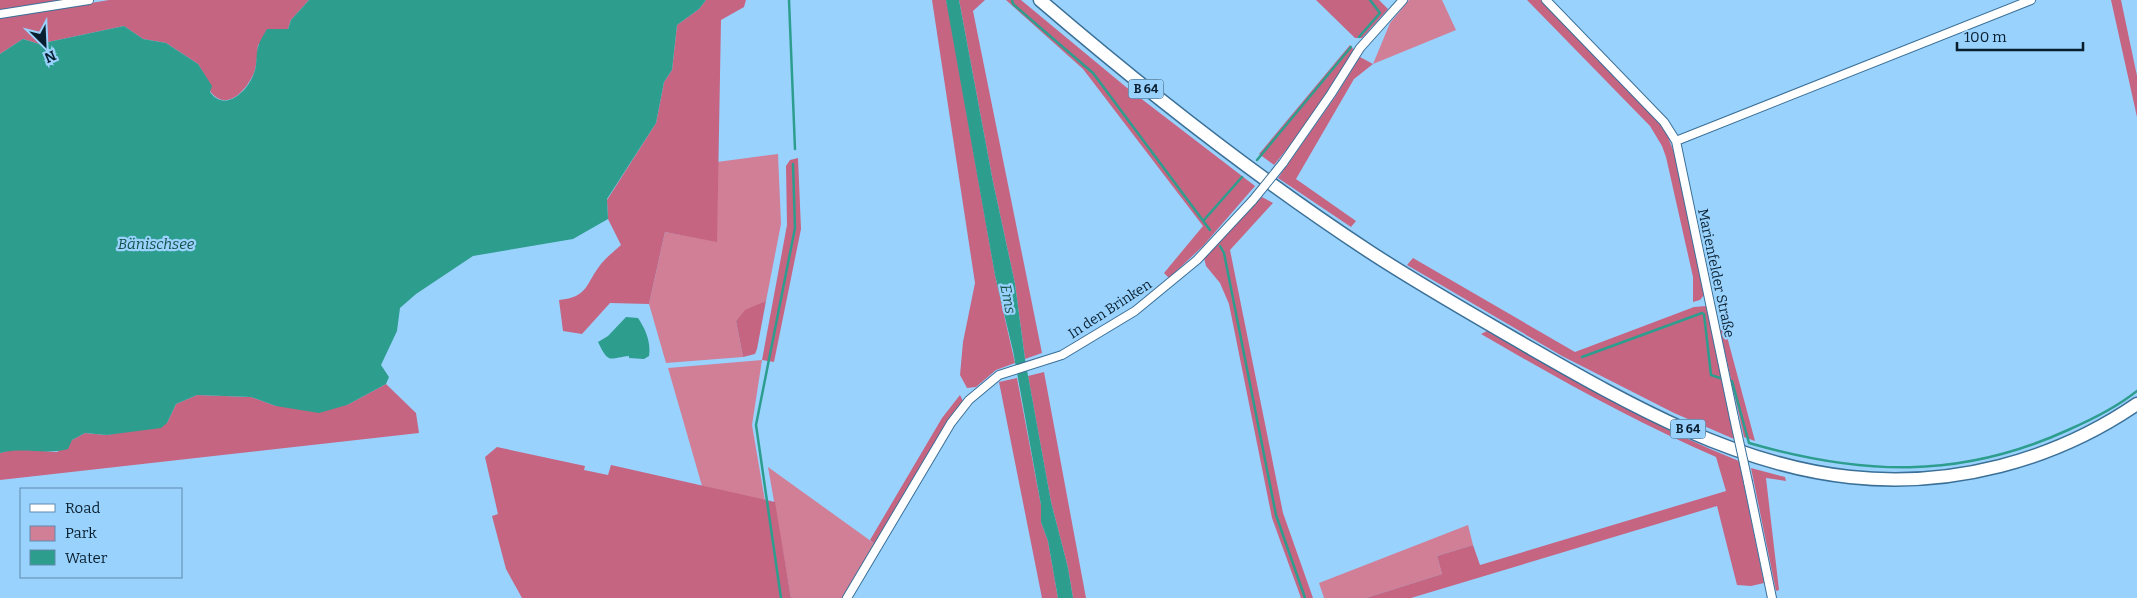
<svg xmlns="http://www.w3.org/2000/svg" width="2137" height="598" font-family="Bitter,serif">
<style>
.green{fill:#d07f96}
.forest{fill:#c56582}
.water{fill:#2d9d8e}
.lines{fill:none;stroke-linecap:round;stroke-linejoin:round}
.stream{stroke:#2d9d8e;stroke-width:2.5}
.street-casing{stroke:#3b7097;stroke-width:10}
.primary-casing{stroke:#3b7097;stroke-width:15}
.street{stroke:#fff;stroke-width:8}
.primary{stroke:#fff;stroke-width:12}
.street-bridge-casing{stroke:#3b7097;stroke-width:10;stroke-linecap:butt}
.street-bridge{stroke:#fff;stroke-width:8}
.labels{text-anchor:middle;dominant-baseline:central;stroke-width:4.5;stroke-linejoin:round;paint-order:stroke}
.shield{fill:#9ad2fe;stroke:#34556d;stroke-width:1}
.shield-label{font-size:12px;font-weight:bold;fill:#081f2f}
.street-label{font-size:14px;fill:#081f2f;stroke:#9ad2fe}
.water-label{font-size:15px;font-style:italic;fill:#16524a;stroke:#9ad2fe}
</style>
<rect width="100%" height="100%" fill="#9ad2fe"/>
<path class="green" d="M1409,0H1442L1456,30L1373,64L1390,23Z
M778,154L781,224L766,301L745,311L736,321L743,357L666,363L649,304L665,232L717,241V162Z
M762,360L752,425L765,501L702,486L668,368Z
M768,467L875,544L842,598H791Z
M1468,525L1473,545L1437,556L1442,574L1366,598H1324L1319,583Z"/>
<path class="forest" d="M0,0H60L0,10Z
M109,0H309L291,20L288,29L258,45C257,54 257,65 254,73C246,91 226,113 210,91L211,86L198,64L166,43L143,39L124,26L39,44L23,39L0,54V18Z
M706,0H746L744,7L721,20L717,242L665,232L649,304L610,303L582,334L563,331L559,300C589,297 585,284 601,264C607,257 614,251 621,245L608,219L607,200L656,123L664,82L672,70L677,25L699,9Z
M932,0H946L949,13L995,275L1015,363L996,370L976,387L967,388L960,375L963,342L975,283Z
M959,0H985L973,11L1042,353L1025,359L1015,284L993,182Z
M1006,0H1021L1126,87L1255,186L1203,246L1169,278L1164,273L1203,226L1083,69Z
M1316,0H1379L1388,9L1362,38H1355Z
M1527,0H1541L1659,123L1667,134L1676,158L1704,295L1700,300L1693,302V277L1666,157L1662,146L1650,126Z
M2111,0H2121L2137,76V117Z
M1350,45L1354,50L1300,133L1274,165L1259,154Z
M1360,57L1373,64L1354,79L1296,179L1356,221L1351,227L1278,178L1335,97Z
M798,158L801,229L774,362L762,360L787,225L786,166L790,160Z
M1262,197L1273,203L1230,250L1283,513L1313,598H1301L1272,518L1229,304L1220,283L1206,266L1204,258Z
M1413,258L1575,352L1694,307L1706,306L1734,439L1674,413L1562,356L1407,265Z
M766,301L757,349L755,354L743,357L736,321L745,310Z
M1725,329L1755,441L1744,437L1720,330Z
M1487,331C1569,378 1652,426 1739,461L1764,583L1751,586L1737,585L1717,506L1411,598H1366L1442,574L1437,556L1473,545L1480,565L1726,491L1716,457C1635,422 1558,379 1481,334Z
M1044,372L1086,598H1073L1068,568L1051,502L1028,376Z
M1017,378L1041,505V522L1048,541L1058,598H1042L999,382Z
M386,384L416,413L419,433L0,480V453L14,449L57,452L72,440L85,433L107,435L167,423L176,404L197,395L251,397L276,406L347,405Z
M960,395L963,401L947,421L875,544L870,540L942,418Z
M497,447L585,466L584,470L608,475L611,465L775,502L791,598H522L506,569L492,516L498,514L485,457Z
M1751,468L1785,477L1786,481L1766,478L1779,590L1776,591Z"/>
<path class="water" d="M309,0H706L699,9L677,25L672,70L664,82L656,123L607,199L608,219L573,239L473,256L416,294L400,308L397,331L381,365L389,377L386,384L347,405L319,413L276,406L251,397L197,395L176,404L167,423L161,428L107,435L85,433L72,440L68,449C46,455 23,447 0,453V54L23,39L39,44L124,26L143,39L166,43L198,64L212,86L210,92C226,114 250,89 255,70C257,63 256,54 258,47C260,40 264,34 267,29H288L291,20Z
M946,0H959L993,182L1015,284L1025,359L1051,502L1068,568L1073,598H1058L1048,541L1041,522V505L1013,351L995,275Z
M626,317L638,318C646,330 651,342 649,356L644,359L629,358V356C609,358 609,365 598,342L608,336Z"/>
<g class="lines">
<path class="stream" d="M789,0L795,149
M1012,0L1013,4L1093,73L1210,230
M1359,37L1380,13L1370,0
M1257,160L1351,47
M1204,220L1242,177
M1220,246L1224,253L1276,515L1305,598
M1582,357L1702,313L1704,314L1711,375L1720,378
M1732,381L1749,443C1861,475 1959,480 2068,430C2091,420 2117,407 2137,391
M781,598L756,425L795,228L793,164"/>
<defs>
<path id="street" d="M1546,0L1664,122L1676,141L1734,418
M0,14L89,0
M1676,141L2031,0
M1283,163L1331,94L1360,48L1403,0
M1748,482L1772,598
M847,598L951,423L969,400L999,375L1062,355L1135,311L1197,260L1253,200"/>
<path id="primary" d="M1040,0C1145,90 1254,176 1370,252C1422,286 1477,317 1532,349C1630,405 1736,465 1850,477C1951,488 2054,461 2137,404"/>
</defs>
<use href="#street" class="street-casing"/>
<use href="#primary" class="primary-casing"/>
<use href="#street" class="street"/>
<use href="#primary" class="primary"/>
<defs>
<path id="street-bridge" d="M1253,200L1283,163
M1734,418L1748,482"/>
</defs>
<use href="#street-bridge" class="street-bridge-casing"/>
<use href="#street-bridge" class="street-bridge"/>
</g>
<g class="labels">
<g class="shield">
<rect x="1128.5" y="79.5" width="35" height="19" rx="4"/>
<rect x="1670.5" y="419.5" width="35" height="19" rx="4"/>
</g>
<g class="shield-label">
<text x="1146" y="89">B 64</text>
<text x="1688" y="429">B 64</text>
</g>
<g class="street-label">
<text transform="translate(1716 273) rotate(78)">Marienfelder Straße</text>
<text transform="translate(1110 309) rotate(-33)">In den Brinken</text>
</g>
<g class="water-label">
<text x="156" y="244">Bänischsee</text>
<text transform="translate(1008 299) rotate(79)">Ems</text>
</g>
</g>
<rect x="20" y="488" width="162" height="90" fill="#9ad2fe" stroke="#608aab"/>
<rect x="30" y="504" width="25" height="8" fill="#ffffff" stroke="#608aab"/>
<text x="65" y="513" font-size="15" fill="#081f2f">Road</text>
<rect x="30" y="526" width="25" height="15" fill="#d07f96" stroke="#608aab"/>
<text x="65" y="538" font-size="15" fill="#081f2f">Park</text>
<rect x="30" y="550" width="25" height="15" fill="#2d9d8e" stroke="#608aab"/>
<text x="65" y="563" font-size="15" fill="#081f2f">Water</text>
<g transform="translate(45 45) rotate(156)" stroke="#9ad2fe" stroke-width="4" paint-order="stroke">
<path d="M0-4L9 19L0 12L-9 19Z" fill="#081f2f"/>
<text y="-8" font-size="14" font-weight="bold" text-anchor="middle" fill="#081f2f">N</text>
</g>
<path d="M1957 42v8h126v-8" fill="none" stroke="#081f2f" stroke-width="2.5"/>
<text x="1964" y="42" font-size="15" fill="#081f2f" stroke="#9ad2fe" stroke-width="4" paint-order="stroke">100 m</text>
</svg>
